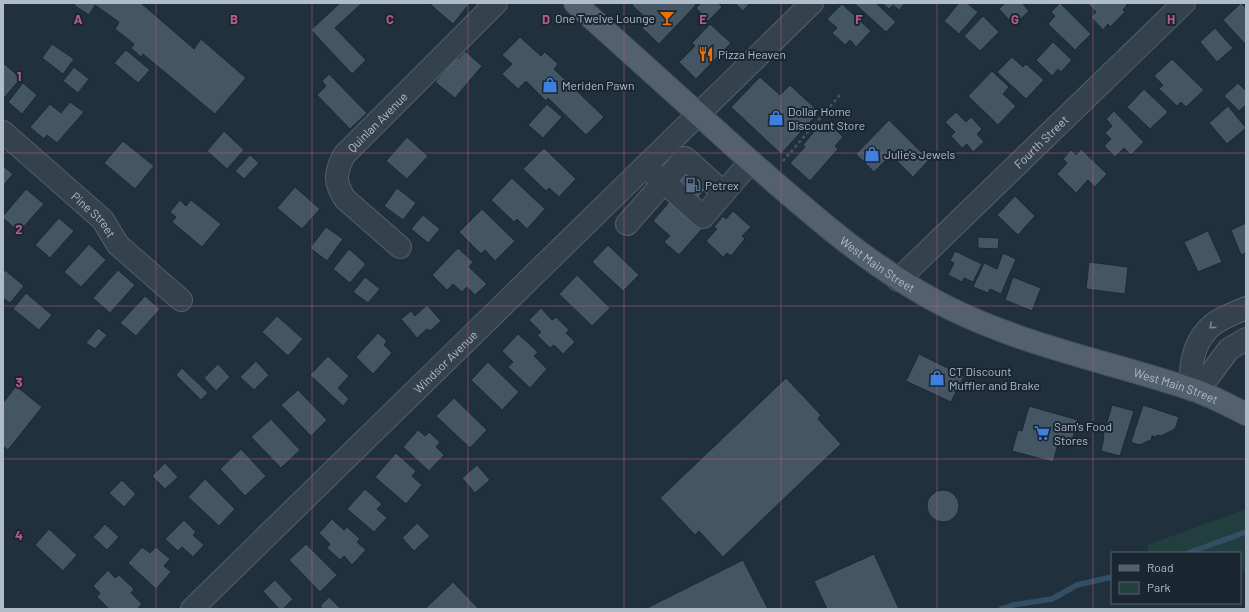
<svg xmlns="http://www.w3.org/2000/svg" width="1249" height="612" font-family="Barlow,sans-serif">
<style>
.green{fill:#223e3e}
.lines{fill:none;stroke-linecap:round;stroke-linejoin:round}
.stream{stroke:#334f66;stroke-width:5.5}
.building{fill:#445664;stroke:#1c2934}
.minor-casing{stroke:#53606b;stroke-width:24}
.major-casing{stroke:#414e59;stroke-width:24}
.path{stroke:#405a5a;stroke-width:2.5;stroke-dasharray:3 3;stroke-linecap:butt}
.minor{stroke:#34424d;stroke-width:22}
.major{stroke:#52616d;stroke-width:22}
.oneway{stroke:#788691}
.grid{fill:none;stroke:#bb5a87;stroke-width:1;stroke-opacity:0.55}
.labels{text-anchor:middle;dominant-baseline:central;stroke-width:4;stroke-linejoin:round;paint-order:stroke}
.poi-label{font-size:12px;fill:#b0bdc9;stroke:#1a2732;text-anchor:start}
.street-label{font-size:12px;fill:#b0bdc9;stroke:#1a2732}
.grid-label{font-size:13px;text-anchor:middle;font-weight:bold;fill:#bb5a87;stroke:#1a2732;stroke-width:4;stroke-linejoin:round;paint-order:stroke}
</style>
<rect width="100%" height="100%" fill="#20313d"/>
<path class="green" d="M1246,509V569L1240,572V553H1149L1147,545Z"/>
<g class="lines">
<path class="stream" d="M1188,553L1246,532
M1001,609L1013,605L1052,599L1077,585L1112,577"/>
</g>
<path class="building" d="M75,3H141L194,49L201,39L246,78L215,114L143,54L141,57L131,48L134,44L115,29L119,22L95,5L89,15L74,5Z
M340,3H362L335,28L366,60L352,74L311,30Z
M433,3H470L453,24L431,5Z
M633,3H694L696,5L659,44L642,28L648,20L632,5Z
M701,3H718L722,7L708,21L696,8Z
M735,3H750L743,11Z
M854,3H876L896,22L886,32Z
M882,3H905L899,10L893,5L889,9Z
M959,3H967L978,12L959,34L944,21Z
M1005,3H1022L1029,11L1014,25L999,9Z
M1060,3L1091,34L1075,50L1048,24L1055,16L1051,12Z
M1087,3H1125L1127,5L1123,10L1125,12L1110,27L1108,24L1103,30L1091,17L1096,12Z
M1241,3L1246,8V45L1223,20Z
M842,4L871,31L856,47L850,40L845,45L832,33L837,28L827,19Z
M983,16L999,32L980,51L964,36Z
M710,24L731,43L696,79L679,62L695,46L692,43Z
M1215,28L1233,48L1217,62L1200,42Z
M520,37L541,56L545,52L558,64L554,69L604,117L586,135L548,98L546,101L526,81L518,89L502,74L512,64L502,55Z
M1053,42L1072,60L1061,72L1058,69L1052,76L1036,60Z
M52,44L74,59L63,74L42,58Z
M126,50L150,70L138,83L114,63Z
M465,51L482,66L455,98L435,82L455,58H459Z
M1012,57L1023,67L1026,64L1044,80L1026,99L997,72Z
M1172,59L1204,90L1186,107L1181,102L1177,106L1159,89L1163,85L1154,76Z
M3,63L21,78L4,98L3,97Z
M74,67L89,79L78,93L63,81Z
M992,71L1009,87L1003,94L1016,106L998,125L968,96Z
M329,74L367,113L350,129L317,95L326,86L322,81Z
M760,77L780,95L790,85L819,112L781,154L731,107Z
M23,83L37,95L22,114L8,102Z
M1238,83L1246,91V105L1239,111L1224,96Z
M1144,89L1168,112L1150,129L1127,107Z
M70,102L84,112L57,143L47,135L44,139L30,127L50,104L61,113Z
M547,104L562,117L543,138L528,125Z
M1228,106L1246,128L1227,144L1209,123Z
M1114,111L1144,142L1131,155L1124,148L1115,157L1104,146L1111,139L1105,133L1112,126L1106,119Z
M956,112L966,122L971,117L982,129L977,134L984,142L973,152L967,144L962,148L951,136L955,132L945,122Z
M889,120L929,160L913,177L891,155L874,172L856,154Z
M829,123L843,137L835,146L838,149L810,181L790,163L805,147L803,145L817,128L821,132Z
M224,131L244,150L227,169L207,151Z
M407,137L428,156L407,179L386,161Z
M123,141L154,166L135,189L104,163Z
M544,148L576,179L559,197L549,188L546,191L523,169Z
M1081,149L1107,174L1095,187L1088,180L1076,193L1057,174L1067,163L1063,159L1071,150L1076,155Z
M250,155L259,163L244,179L235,171Z
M3,166L13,174L3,186Z
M686,166L709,185L695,202L672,182Z
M512,178L545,209L527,229L517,219L514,222L491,200Z
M295,187L320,209L302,229L277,208Z
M397,188L416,203L403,220L384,206Z
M26,189L44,204L19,232L3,218V216Z
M1015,196L1035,216L1018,235L997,215Z
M180,200L186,206L191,200L221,224L202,247L172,222L176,217L170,212Z
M670,201L702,229L679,255L664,242L670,236L653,221Z
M482,209L515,241L495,261L485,250L481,254L459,232Z
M733,211L751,227L742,236L745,239L731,256L727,253L723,257L706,241L717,229L714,227L723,216L726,219Z
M423,215L440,229L428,243L411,229Z
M59,218L74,231L50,258L35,245Z
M1246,223V253L1241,255L1231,230Z
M326,227L343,239L327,261L310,248Z
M1208,231L1222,262L1198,272L1184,242Z
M978,237L999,238L998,249L978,248Z
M89,244L106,260L81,287L64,272Z
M608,245L639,275L623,291L592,262Z
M458,248L473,262L469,267L487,284L475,295L467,287L462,292L453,284L447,290L432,275Z
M349,249L366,264L350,283L333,269Z
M955,251L982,264L973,282L964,278L962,282L948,275L954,263L950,261Z
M1003,253L1016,259L1001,294L990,289L988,293L973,287L984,263L997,269Z
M1089,262L1128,267L1125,294L1086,289Z
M5,270L24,286L10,303L3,298V273Z
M118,270L135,285L110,313L93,298Z
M577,275L610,308L592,326L559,294Z
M365,277L380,289L368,303L353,292Z
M1013,277L1041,288L1032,311L1005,300Z
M26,293L52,315L39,330L13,309Z
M145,296L160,309L136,336L120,323Z
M427,305L441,321L430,331L427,329L417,338L401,319L411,311L415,316Z
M541,308L552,320L556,317L569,330L566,333L575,342L563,354L554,345L550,348L537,335L541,332L529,320Z
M277,316L303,339L288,356L262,332Z
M98,328L107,335L95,349L86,343Z
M378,333L387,341L384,345L392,353L373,374L356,357Z
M518,334L538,352L534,356L547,369L530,388L508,367L513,362L502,351Z
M919,354L964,376L951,402L906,381Z
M328,356L349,376L338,388L349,399L343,406L310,375Z
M256,361L269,375L254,390L240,377Z
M488,362L519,392L502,410L471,380Z
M218,364L230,377L216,391L204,378Z
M182,368L208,393L201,400L176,375Z
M786,378L821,415L818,419L841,444L723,557L699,531L695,535L660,498Z
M16,386L42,407L8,450L3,446V403Z
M298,390L327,420L311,436L281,405Z
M454,398L487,430L470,448L436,416Z
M1112,405L1134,411L1120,456L1101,451L1104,437L1103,436Z
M1143,405L1179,417L1175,429L1161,436L1157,435V437L1152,436L1151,440L1139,445L1131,442Z
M1029,406L1078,420L1070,448L1058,444L1053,462L1012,451L1018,430L1022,431Z
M271,419L300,450L281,468L251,437Z
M418,430L425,436L429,432L440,442L436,447L444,455L429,471L403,447Z
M241,449L266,476L245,496L220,469Z
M396,453L416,471L412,476L422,485L406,504L375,477Z
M165,463L178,477L165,489L152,476Z
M477,465L490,480L475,493L462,478Z
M205,479L235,509L219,526L188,497Z
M122,480L136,494L124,507L109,493Z
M365,489L382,504L377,509L387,518L374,532L347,509Z
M927 506a16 16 0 1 1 32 0a16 16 0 1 1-32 0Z
M332,519L344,530L347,527L360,539L357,542L366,550L352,565L344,556L340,560L327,548L330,544L319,533Z
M184,520L196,532L193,535L204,545L193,557L182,547L178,551L165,539Z
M417,523L430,536L414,551L402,538Z
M105,524L119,537L107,550L93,537Z
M49,529L77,555L63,571L35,545Z
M306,544L337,575L320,592L289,560Z
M142,547L150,553L156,547L170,559L164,566L171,572L156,589L128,563Z
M874,554L899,609H827L814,581Z
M743,560L768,609H645Z
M108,570L115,578L119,575L134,589L131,593L142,604L137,609H109L97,597L100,593L93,586Z
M275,580L293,599L283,609H279L263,591Z
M453,582L479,609H425Z
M329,597L340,608L339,609H323L320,606Z"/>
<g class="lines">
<defs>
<g id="minor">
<path id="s1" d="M3,132L103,220L118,245L181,300"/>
<path d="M724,193L685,158L664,182L703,217L751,161"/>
<path d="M627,224L664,182L652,172"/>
<path id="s2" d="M400,247L345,199C334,182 335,173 344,155L496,3"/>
<path id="s3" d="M898,280L1184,3"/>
<path d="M1246,308C1233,314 1217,319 1208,329C1193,345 1188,369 1193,390L1209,376L1229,349L1246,339"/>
<path id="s4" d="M192,609L812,3"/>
</g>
<g id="major">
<path id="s5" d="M575,3C633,55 690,107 748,159C811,214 872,269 947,307C1025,346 1110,362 1191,389C1210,395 1228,405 1246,414"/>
</g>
</defs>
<use href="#minor" class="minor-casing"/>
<use href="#major" class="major-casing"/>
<path class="path" d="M783,161L840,95"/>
<use href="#minor" class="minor"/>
<use href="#major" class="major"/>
</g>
<defs><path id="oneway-chevron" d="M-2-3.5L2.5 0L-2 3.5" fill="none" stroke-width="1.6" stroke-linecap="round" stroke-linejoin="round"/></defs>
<use class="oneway" href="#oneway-chevron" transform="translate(1212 326) rotate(140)"/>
<path class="grid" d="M156,3V609M312,3V609M468,3V609M624,3V609M781,3V609M937,3V609M1093,3V609M3,153H1246M3,306H1246M3,459H1246"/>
<defs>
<symbol id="bar-bare" viewBox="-9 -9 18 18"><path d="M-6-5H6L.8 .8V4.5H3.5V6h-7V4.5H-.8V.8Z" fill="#e8710a" stroke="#1a2732" stroke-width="2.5" paint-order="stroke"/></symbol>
<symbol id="restaurant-bare" viewBox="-9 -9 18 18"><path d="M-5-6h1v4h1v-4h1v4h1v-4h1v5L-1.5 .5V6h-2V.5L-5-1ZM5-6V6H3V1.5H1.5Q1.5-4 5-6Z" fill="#e8710a" stroke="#1a2732" stroke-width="2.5" paint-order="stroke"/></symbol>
<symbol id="shop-bare" viewBox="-9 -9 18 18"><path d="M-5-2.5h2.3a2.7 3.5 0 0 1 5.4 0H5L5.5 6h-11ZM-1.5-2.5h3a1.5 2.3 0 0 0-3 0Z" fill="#3f7fe0" stroke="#1a2732" stroke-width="2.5" paint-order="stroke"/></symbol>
<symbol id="fuel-bare" viewBox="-9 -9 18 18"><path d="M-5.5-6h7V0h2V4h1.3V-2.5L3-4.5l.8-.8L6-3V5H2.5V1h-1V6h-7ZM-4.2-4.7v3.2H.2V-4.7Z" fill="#5c6f8a" stroke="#1a2732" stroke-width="2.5" paint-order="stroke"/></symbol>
<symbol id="supermarket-bare" viewBox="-9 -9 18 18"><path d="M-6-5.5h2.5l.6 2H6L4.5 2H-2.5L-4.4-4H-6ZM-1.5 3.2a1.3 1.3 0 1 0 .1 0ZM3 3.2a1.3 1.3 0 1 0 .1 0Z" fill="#3f7fe0" stroke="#1a2732" stroke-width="2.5" paint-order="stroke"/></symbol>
</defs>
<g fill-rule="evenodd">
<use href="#bar-bare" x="656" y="7" width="22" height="22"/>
<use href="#restaurant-bare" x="695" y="43" width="22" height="22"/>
<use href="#shop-bare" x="539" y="74" width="22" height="22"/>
<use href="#shop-bare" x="765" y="107" width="22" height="22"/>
<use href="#shop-bare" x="861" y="143" width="22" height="22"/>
<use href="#fuel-bare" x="682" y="174" width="22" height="22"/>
<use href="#shop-bare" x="926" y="367" width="22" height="22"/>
<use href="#supermarket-bare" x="1031" y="422" width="22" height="22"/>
</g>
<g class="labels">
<g class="poi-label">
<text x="655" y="18" text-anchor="end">One Twelve Lounge</text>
<text x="718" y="54">Pizza Heaven</text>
<text x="562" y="85">Meriden Pawn</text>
<text x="788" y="111">Dollar Home<tspan x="788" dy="14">Discount Store</tspan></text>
<text x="884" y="154">Julie's Jewels</text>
<text x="705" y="185">Petrex</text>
<text x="949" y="371">CT Discount<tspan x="949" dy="14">Muffler and Brake</tspan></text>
<text x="1054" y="426">Sam's Food<tspan x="1054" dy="14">Stores</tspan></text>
</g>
<g class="street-label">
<text stroke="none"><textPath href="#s2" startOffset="167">Quinlan Avenue</textPath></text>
<text stroke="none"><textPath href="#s3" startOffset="199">Fourth Street</textPath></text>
<text stroke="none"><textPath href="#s1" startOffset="123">Pine Street</textPath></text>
<text stroke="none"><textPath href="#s5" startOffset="400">West Main Street</textPath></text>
<text stroke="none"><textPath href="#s4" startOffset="354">Windsor Avenue</textPath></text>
<text stroke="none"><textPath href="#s5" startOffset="724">West Main Street</textPath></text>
</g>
</g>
<g class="grid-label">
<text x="78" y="24">A</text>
<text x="234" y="24">B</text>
<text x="390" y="24">C</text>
<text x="546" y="24">D</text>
<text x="703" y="24">E</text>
<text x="859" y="24">F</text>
<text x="1015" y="24">G</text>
<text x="1171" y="24">H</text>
<text x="19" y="81">1</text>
<text x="19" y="234">2</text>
<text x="19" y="387">3</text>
<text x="19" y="540">4</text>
</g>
<rect width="1249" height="612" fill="none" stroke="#b0bdc9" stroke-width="8"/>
<rect x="1111" y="552" width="130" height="52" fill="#1a2732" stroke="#56636e"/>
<rect x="1119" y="565" width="20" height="6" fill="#52616d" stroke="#56636e"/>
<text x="1147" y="572" font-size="12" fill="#b0bdc9">Road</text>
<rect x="1119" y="582" width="20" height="12" fill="#223e3e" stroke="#56636e"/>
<text x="1147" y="592" font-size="12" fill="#b0bdc9">Park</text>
</svg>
